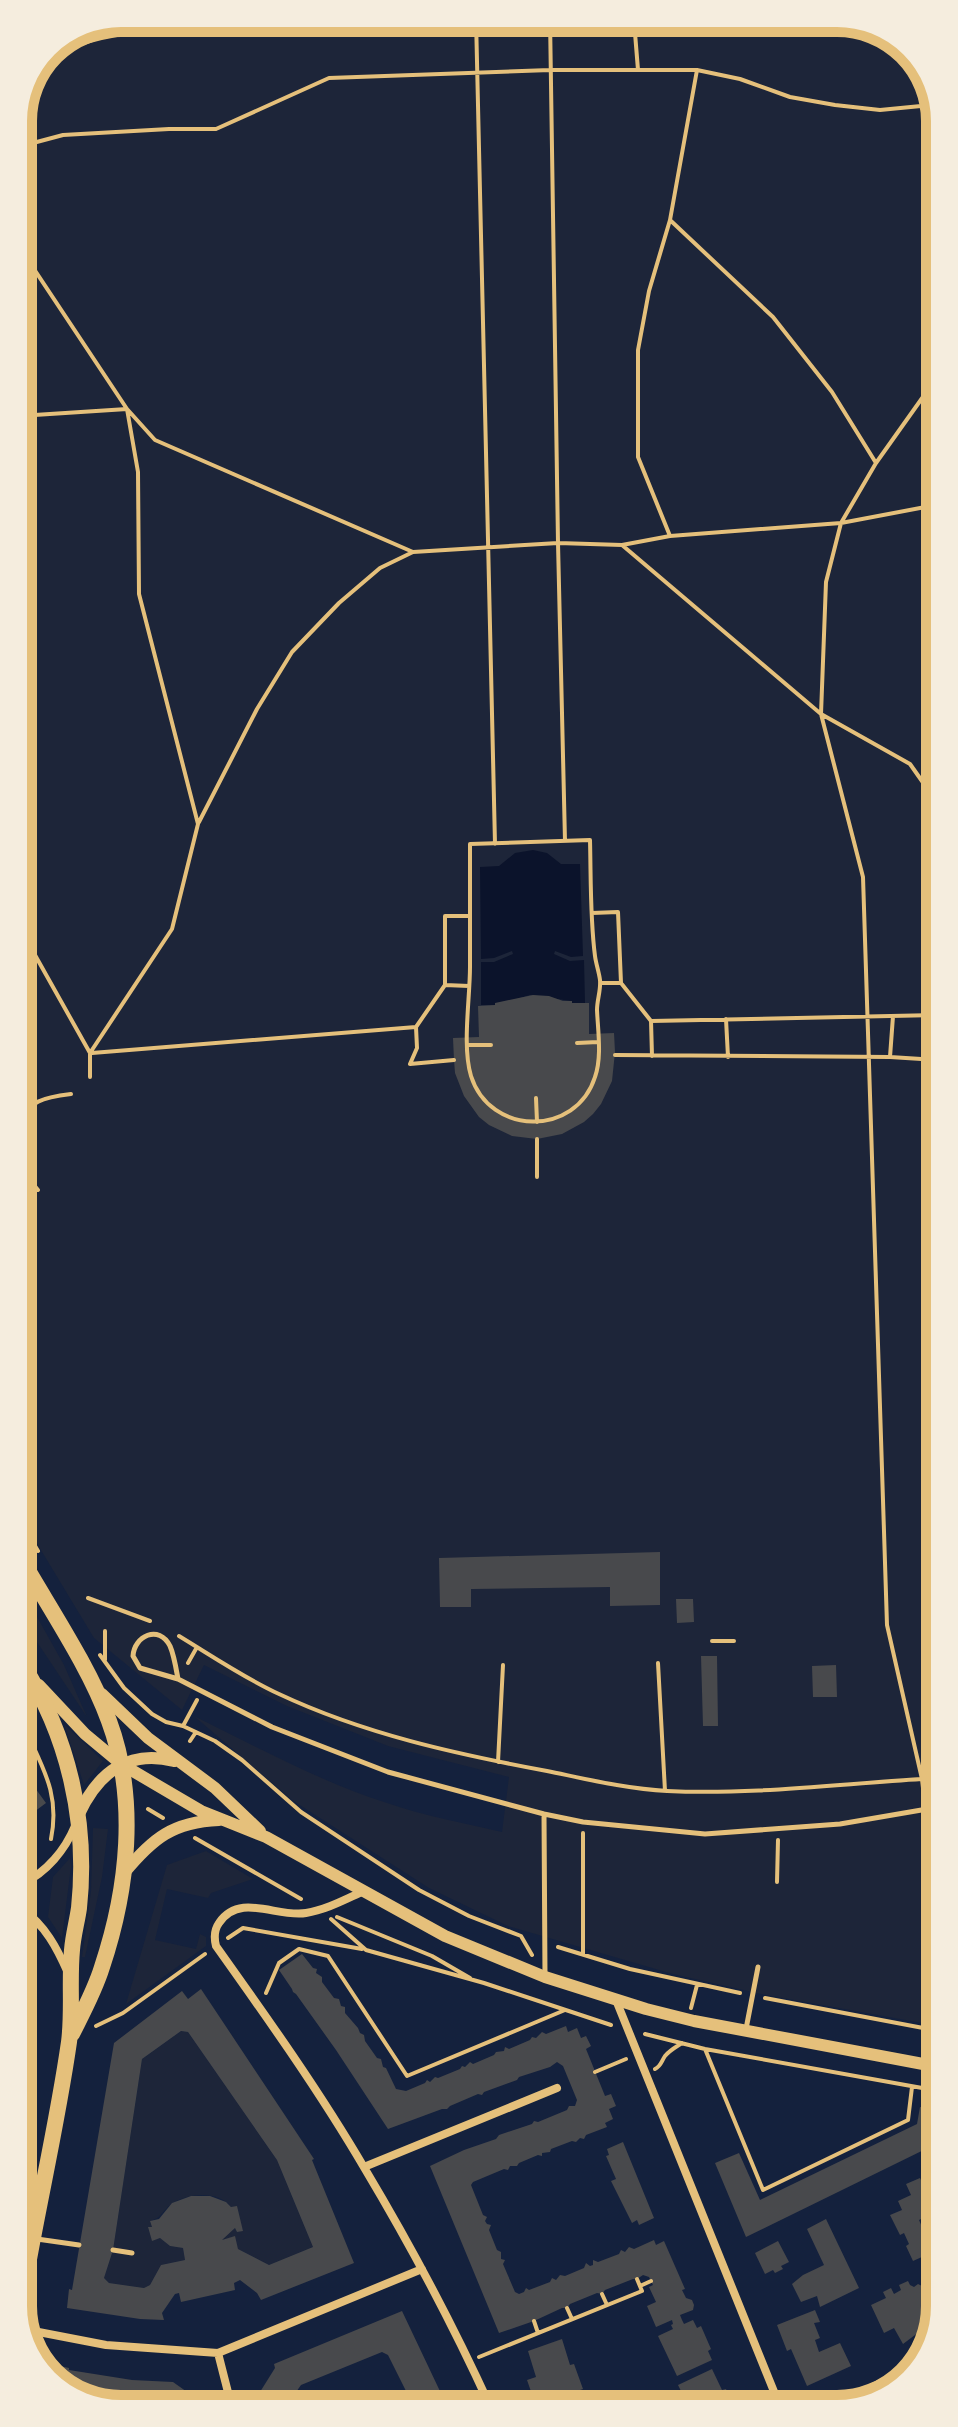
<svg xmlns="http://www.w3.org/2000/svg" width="958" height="2427" font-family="'Sofia Sans Condensed',sans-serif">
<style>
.green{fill:#1d2539}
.water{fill:#0b132b}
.building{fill:#48494c;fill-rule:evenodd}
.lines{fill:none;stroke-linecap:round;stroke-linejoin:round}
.path{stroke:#e5c07b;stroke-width:4}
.service{stroke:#e5c07b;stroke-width:5}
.minor{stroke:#e5c07b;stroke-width:8}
.tertiary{stroke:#e5c07b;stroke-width:12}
.primary{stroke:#e5c07b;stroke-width:16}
.rim{fill:none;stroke:#e5c07b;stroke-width:10}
</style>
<rect width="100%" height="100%" fill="#14213d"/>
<path class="green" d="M121,18H844L900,40L935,89L939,2026L761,1994L673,1974L508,1926L429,1888L292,1800L194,1716C257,1747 321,1782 387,1803C424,1816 464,1823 502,1832L509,1777L388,1746L287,1706L204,1665L182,1710L94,1638L21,1517L18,115L49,48Z
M22,1590L64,1665L87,1717L39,1645L22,1624Z
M64,1724L103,1761L84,1785Z
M93,1828L108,1829L102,1877L85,1957H82L91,1891Z
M206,1851L253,1879L211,1893L208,1898L167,1889L155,1940L196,1949L200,1934L206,1937V1946L126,2004L167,1865Z
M70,1858L71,1866L62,1938L48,1917L53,1877Z
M181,2031L188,2032L277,2160L313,2247L269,2265L238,2249L234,2237L222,2240L235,2228L237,2232L243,2230C239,2223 236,2213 231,2207C217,2189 185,2194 170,2205C162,2212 161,2218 150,2221L152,2227L148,2228L152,2240L160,2238L170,2246L183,2248L185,2260L161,2265L150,2285L144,2288L109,2283L104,2278L113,2250L142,2059Z"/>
<path class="water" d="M533,850L547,853L561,864H580L583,956L571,957L555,951L554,954L570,961L584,960L585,1003H572L571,1001L530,995L503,1003H495V1005H481V962H494L513,954L512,951L494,958L481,959L480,867L499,866L515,853Z"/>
<path class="building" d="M533,995L549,996L563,1001H572V1003H589V1034L614,1033L615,1052L612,1081L601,1104L593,1114L584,1122L562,1134L537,1139L512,1136L489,1125L479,1117L464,1096L455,1073L454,1060L453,1038L479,1037L478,1006L495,1005V1003Z
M660,1552V1605L610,1606V1587L471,1589V1607H440L439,1558Z
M676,1599H693L694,1622L677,1623Z
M701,1656H717L718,1726H703Z
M836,1665L837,1697H813L812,1666Z
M939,1744V1766H938L933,1746Z
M22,1770L46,1803L22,1821Z
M302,1954L313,1968L317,1969L316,1973L322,1977V1982L334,1998L339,1999L341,2006L345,2007V2013L358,2028L360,2033L364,2035L365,2041L377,2058L381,2059L383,2067L386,2068L396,2089L406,2091L425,2083L427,2080L430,2082L435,2077L438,2078L460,2069L462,2066L465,2067L470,2062L473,2064L494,2055L496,2052L504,2051L505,2047L509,2049L530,2040L532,2037L536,2038L542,2032L546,2034L566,2026L568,2032L577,2028L581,2038L586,2036L591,2046L586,2049L605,2096L611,2094L616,2106L609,2109L613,2119L605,2123L607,2127L586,2135L584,2139L580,2138L576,2142L572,2141L551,2149L550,2152L542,2153V2156L538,2155L519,2163L517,2166H510L508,2170L504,2169L473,2182L471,2185L483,2215L487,2217L485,2221L487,2224L491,2225L489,2230L497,2250L501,2252V2259L505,2260L503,2264L515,2292L519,2294L524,2292L526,2288L529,2290L550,2282L552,2278L556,2280L560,2275L565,2276L584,2268L586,2263L590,2266L593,2265V2260L598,2262L619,2254L621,2250L625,2252L629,2247L634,2249L654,2240L656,2245L664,2241L685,2289L682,2290L686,2298L692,2300L694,2305L693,2310L680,2315L682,2320L684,2324L693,2320L697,2328L701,2326L711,2349L708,2351L712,2360L677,2376L658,2336L673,2329L671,2325L673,2324L672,2320L656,2327L647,2306L656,2302L649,2287L653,2285L649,2277L643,2275L637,2279H633L605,2290L602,2294L597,2293L570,2304L567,2308H562L534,2321L499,2333L430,2166L464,2150L496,2139L499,2135L532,2124L534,2121L538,2122L567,2110L569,2106H575L577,2100L563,2066L557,2062L550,2067L519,2077L517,2080L484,2092L482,2095L478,2094L450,2106L447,2109H442L388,2129L336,2050L296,1994L293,1992L292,1989L279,1970Z
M201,1989L314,2159L312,2160L354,2263L261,2300L257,2293L240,2280L234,2283L235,2290L181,2302L179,2293L175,2294L162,2313L164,2320L140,2319L67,2308L69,2289L72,2290L114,2043L182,1991L188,1999ZM181,2031L188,2032L277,2160L313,2247L269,2265L238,2249L235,2236L222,2240L235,2228L237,2232L243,2231L237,2206L231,2207L226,2202L210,2196H191L172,2203L159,2219L150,2221L152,2227H148L152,2241L160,2238L170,2246L183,2248L185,2260L161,2265L150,2285L144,2288L109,2283L104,2278L113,2250L142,2059Z
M920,2107L940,2110V2142L746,2237L715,2163L739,2153L760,2200L917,2124Z
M623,2142L654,2218L639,2225L637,2220L632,2223L611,2181L616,2179L606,2156L609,2155L607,2149Z
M940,2168V2210L919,2220L933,2252L913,2261L906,2246L909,2244L904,2233L900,2235L890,2215L902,2210L898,2201L911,2195L906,2184L920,2178L924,2187L939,2180L934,2171Z
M826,2219L859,2288L820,2307L817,2296L801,2302L792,2284L803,2275L824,2265L807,2229Z
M778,2241L789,2262L781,2266L783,2269L775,2273L773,2270L765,2274L755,2253Z
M908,2281L910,2285L914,2287L918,2284L926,2288L940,2282V2306L935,2320L903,2344L894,2328L884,2333L871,2305L886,2298L883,2292L891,2288L894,2294L901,2290L899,2285Z
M815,2310L820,2322L814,2323L820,2338L815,2340L819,2352L840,2343L851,2366L807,2386L791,2349L787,2351L777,2325Z
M402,2311L447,2406L407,2407L402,2396L407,2393L388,2355L382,2352L301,2385L287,2405L288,2408H257L254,2393L260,2392L275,2368L274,2364Z
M562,2339L570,2365L574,2364L583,2389L571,2393L575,2406H536L527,2380L536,2377L528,2351Z
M60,2366L69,2368V2370L132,2380L173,2382L204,2404L205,2408L126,2409L108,2406L58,2387Z
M712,2369L722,2390L726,2389L733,2405H688L678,2385Z"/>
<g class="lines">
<path class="path" d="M476,18L495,844
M550,18L558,543L565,841
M635,33L638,70
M921,106L935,133
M18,147L63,135L169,129H216L329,78L550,70H697L740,79L790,97L835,105L880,110L921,106L935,99
M670,220L773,317L832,392L876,463
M18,245L127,409L138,472L139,594L198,824L172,929L90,1053V1077
M19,416L127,409L155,440L413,552
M670,536L638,457V350L649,291L670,220L697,70
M622,545L821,714L910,764L936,801
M199,822L257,709L292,652L339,603L380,568L413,552L558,543L622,545L670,536L841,523L936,505
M590,840C591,879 590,918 595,956C596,964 599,972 600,980C601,990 597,1000 597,1010C598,1032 602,1057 595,1077C576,1137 490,1136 471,1076C462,1046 470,999 470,967C470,926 470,885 470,844Z
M592,913L618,912L621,983L651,1021L652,1056
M20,935L35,955L90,1053
M600,983H621
M445,985L469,986
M726,1019L728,1057
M651,1021L937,1015
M577,1043L598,1042
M468,1045H491
M92,1053L416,1027
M615,1055L890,1057L937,1060
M890,1057L893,1016
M410,1064L417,1048L416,1027L445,985V916H470
M410,1064L454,1060
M536,1098L537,1122
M21,1128C25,1100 46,1097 71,1094
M537,1139V1177
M21,1159L29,1179L38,1190
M21,1522L38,1551
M88,1598L150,1621
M105,1631V1660
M179,1636C212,1656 244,1678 279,1694C364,1734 456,1754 547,1771C586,1779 627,1789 667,1791C752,1795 838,1784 922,1779L939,1775
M712,1641H734
M100,1655L124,1688L152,1714L166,1722L183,1726L215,1741L242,1760L301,1812L419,1890L469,1916L521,1936L532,1955
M188,1663L197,1647
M658,1663L665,1791
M22,1721C39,1763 61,1790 51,1839
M183,1726L197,1700
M190,1741L196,1732
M498,1762L503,1665
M924,1797L922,1779L887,1625L863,877L821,714L826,582L841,523L876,463L935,380
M148,1809L163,1818
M928,1821L939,1857
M583,1833V1954
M195,1838L301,1899
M777,1882L778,1840
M337,1917L432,1956L470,1978
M331,1919L366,1950L484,1983L611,2025
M228,1938L243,1928L362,1949
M558,1947L630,1969L740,1993
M266,1993L279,1963L299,1949L328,1956L407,2076L565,2010
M765,1998L939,2031
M691,2008L697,1985
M96,2026L123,2013L205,1954
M645,2034L705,2049L939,2091
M705,2049L763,2190L908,2120L912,2087
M655,2069C661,2066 661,2062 665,2056C670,2050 676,2047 682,2043
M595,2072L626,2059
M640,2286L651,2281
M602,2294L607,2305
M567,2308L572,2319
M534,2321L538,2333
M479,2357L642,2291L637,2279"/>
<path class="service" d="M178,1679C176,1668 174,1655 170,1646C159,1624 134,1636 133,1656L140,1668L178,1679L272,1727L388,1772L544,1814L583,1822L705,1834L840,1824L939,1807
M544,1814L545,1976
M746,2029L758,1967
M37,2239L79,2245
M113,2250L132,2253"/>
<path class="minor" d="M22,1884C47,1872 65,1850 75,1826
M364,1891C346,1899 326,1910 306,1913C277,1918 240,1892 219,1923C214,1930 214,1938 216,1946C268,2019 320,2092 365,2169C411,2246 453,2325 490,2406
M22,1909C45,1925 57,1948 68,1973
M616,2000L779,2404
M364,2167L557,2088
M23,2329L106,2345L218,2353L422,2269
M218,2353L232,2408
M838,2404L921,2363"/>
<path class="tertiary" d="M46,54C99,26 162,25 221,22C266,20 312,19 357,18
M39,1685L85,1734L121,1764L201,1811L266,1837L445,1936L545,1977L646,2009L694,2021L939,2067
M102,1694L148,1738L215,1788L260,1831
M79,1814C98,1773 128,1749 174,1761
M124,1873C153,1838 173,1822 219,1820"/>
<path class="primary" d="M22,1560C50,1609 90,1668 109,1721C138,1799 128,1889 102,1967C95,1990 83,2012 72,2034
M22,1664C69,1736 88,1823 79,1908C77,1922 73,1936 72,1950C69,1981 73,2012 69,2042C57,2126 37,2209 23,2293"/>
</g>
<path d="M0 0H958V2427H0ZM121 32H837A89 89 0 0 1 926 121V2306A89 89 0 0 1 837 2395H121A89 89 0 0 1 32 2306V121A89 89 0 0 1 121 32Z" fill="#f5edde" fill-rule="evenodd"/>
<path class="rim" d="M121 32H837A89 89 0 0 1 926 121V2306A89 89 0 0 1 837 2395H121A89 89 0 0 1 32 2306V121A89 89 0 0 1 121 32Z"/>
</svg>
